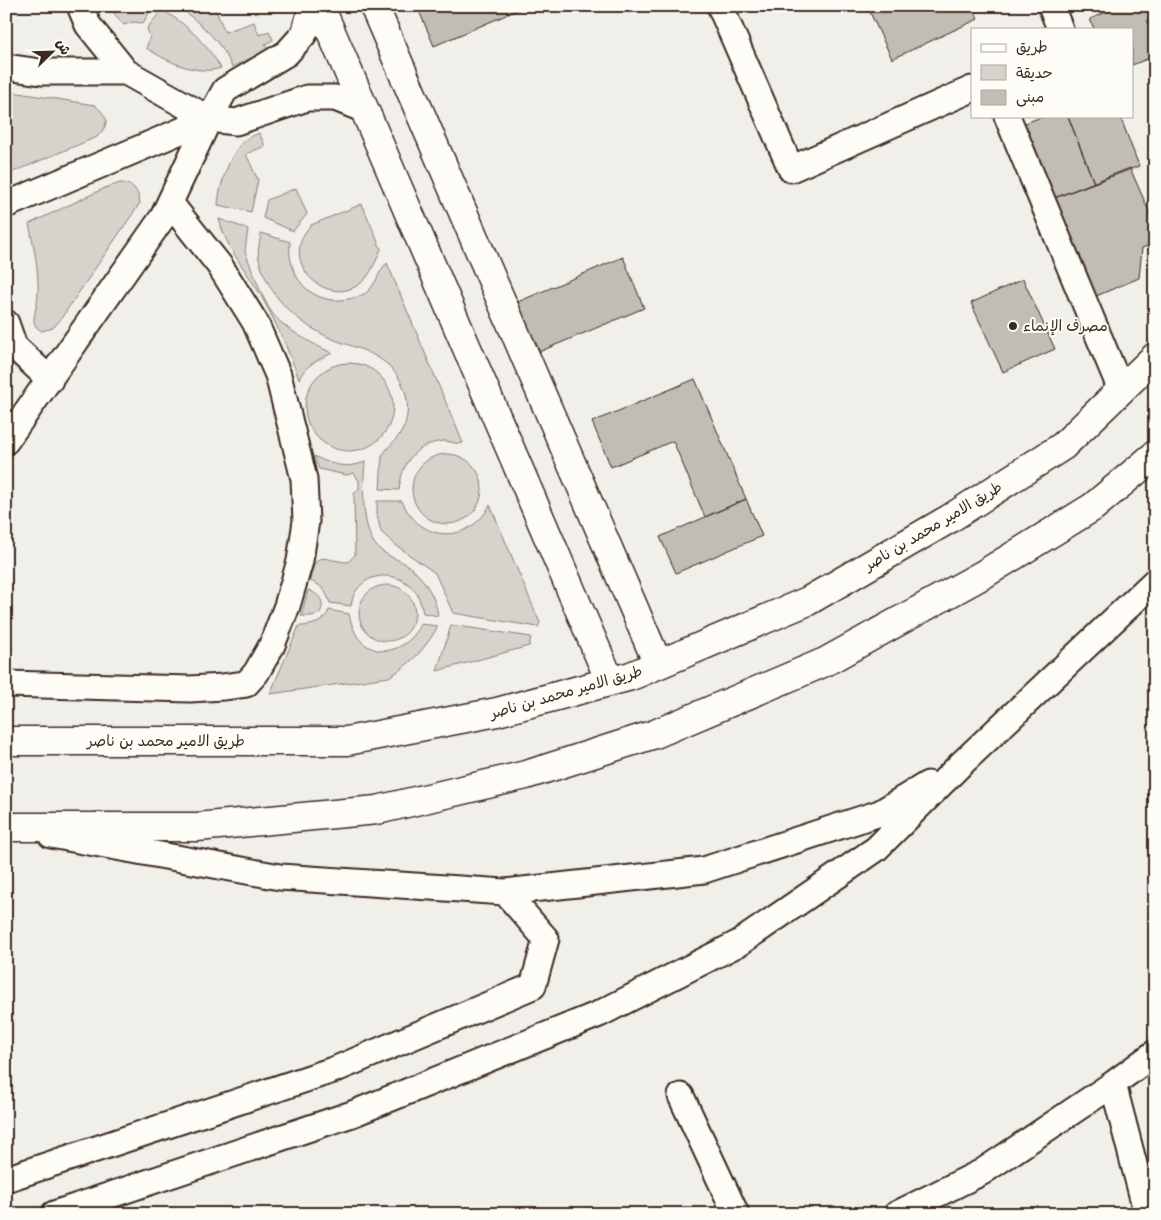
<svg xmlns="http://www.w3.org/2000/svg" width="1161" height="1220" font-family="Sriracha,'Playpen Sans Arabic',sans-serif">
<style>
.green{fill:#d7d2cc;stroke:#897e75}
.building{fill:#c1bcb4;stroke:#3b2a1e}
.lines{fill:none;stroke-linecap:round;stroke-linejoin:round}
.minor-casing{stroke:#3b2a1e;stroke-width:29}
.major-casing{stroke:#3b2a1e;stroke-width:31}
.minor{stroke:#fdfcf7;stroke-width:25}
.major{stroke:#fdfcf7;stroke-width:28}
.poi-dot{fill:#3b2a1e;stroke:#fdfcf7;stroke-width:2}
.labels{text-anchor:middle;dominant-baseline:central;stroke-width:4;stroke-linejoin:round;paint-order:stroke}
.poi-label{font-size:15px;fill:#3b2a1e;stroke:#fdfcf7;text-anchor:start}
.street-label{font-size:15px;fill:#3b2a1e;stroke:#fdfcf7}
</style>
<rect width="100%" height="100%" fill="#f1efea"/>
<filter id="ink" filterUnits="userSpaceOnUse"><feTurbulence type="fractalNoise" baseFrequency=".02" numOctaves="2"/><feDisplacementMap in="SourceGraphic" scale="10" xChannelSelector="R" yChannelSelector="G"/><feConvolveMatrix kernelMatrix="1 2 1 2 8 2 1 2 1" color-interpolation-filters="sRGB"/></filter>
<g filter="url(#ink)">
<path class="green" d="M108,6H153L143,23L133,22L124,25Z
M178,6H214L225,32L254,22L259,35L269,31L273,40L265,44L268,50L232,67C220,39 201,25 178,6Z
M162,10C187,24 206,43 221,68C196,76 167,61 146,48L150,37L147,28Z
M6,91L95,105C109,118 110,123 97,137L8,174L6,171Z
M259,133L265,146L246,154L258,180L251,212L218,205C219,186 230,152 245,140C249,137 255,135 259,133Z
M120,183C133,183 138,190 140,203L60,320L53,328L42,331C36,328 34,325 34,319C35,311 37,303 38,295C39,270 34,247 29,224L105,188Z
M296,188L307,214L293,231L263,218L267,200Z
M362,204L381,249C377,258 373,269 367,277C334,316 274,264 311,225Z
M219,219L248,229L245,251L247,257C255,276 261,297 273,314C284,329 315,345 332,353C318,360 305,365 299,379C288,348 274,318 257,289C243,266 225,246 219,219Z
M261,233L290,242C290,248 289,255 291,261C296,286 317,302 341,300C350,299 360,297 367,292C377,284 378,271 387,263L463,443C456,445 451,441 444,441C414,444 402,463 399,490L380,489L382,456C388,446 398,439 403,429C415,402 402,371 377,357C362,348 343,344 328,337C295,321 268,296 259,259C257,251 260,241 261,233Z
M305 407a44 44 0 1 1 88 0a44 44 0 1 1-88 0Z
M412 489a35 35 0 1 1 70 0a35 35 0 1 1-70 0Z
M314,456C332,465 346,469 365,462C363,485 361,522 374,543C381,554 395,558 406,564C422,575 436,596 438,616L423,613C421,606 420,599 417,594C404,572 370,569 356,591C353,595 352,601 351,606L330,603C326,591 322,585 310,581C316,547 323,561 348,562L355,555L354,494L359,489V481L354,473L346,475L319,469Z
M402,501C420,543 469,545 490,505L540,623L538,627L453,613L435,573L397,546L381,532L377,515V501Z
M359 613a28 28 0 1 1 56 0a28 28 0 1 1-56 0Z
M308,590C319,594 327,602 319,614L311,616H301Z
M329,610L349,614C351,623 355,636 362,642C383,661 411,646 421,624L438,626C426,648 411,664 389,677L270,694L299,626C311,626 324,623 329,610Z
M451,625L531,637L529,646L437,671Z"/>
<path class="building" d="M417,6H527L434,46Z
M867,6H973L978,19L892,59Z
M1120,6H1155V56L1132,65V29H1094L1090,19Z
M1044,116H1068L1094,183L1049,200L1020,125Z
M1068,116H1120L1139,166L1094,183Z
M1130,168L1155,225V243L1142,248L1139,278L1089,299L1049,200Z
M623,257L644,308L534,354L513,304Z
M1023,279L1055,349L1003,372L971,303Z
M695,379L746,499L705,517L673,441L611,467L592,422Z
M746,499L762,536L676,573L660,537Z"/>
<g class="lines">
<defs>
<path id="minor" d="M80,6L88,25L126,72L209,119L236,122L307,98H335L365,110
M720,6L791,169L972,89
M1051,6L1060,29
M6,67L41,72H126
M1007,116L1121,390
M6,205L209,119
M6,323L14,346L50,380
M6,441L163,217L209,119L225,90L287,53L304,34L312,6
M6,684L190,689L223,687L246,684L256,673L272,645L287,606L300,561L306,521L304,479L278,375L255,322L220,266L170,203
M51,835L280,877L505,892L704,870L880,813L928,784
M1113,1084L1147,1214
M681,1096L736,1214
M6,1179L336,1069L533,986L546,939L505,892
M54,1214L352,1114L599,1014L739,943L876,849L960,765L1155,581
M897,1214L982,1172L1113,1084L1155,1053"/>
<path id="major" d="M320,6L610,681
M374,6L658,664
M6,741H347L497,712L631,676L808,601L949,519L1063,446L1155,357
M6,827H197L377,810L526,775L655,734L825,662L984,574L1093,507L1155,455"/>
</defs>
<use href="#minor" class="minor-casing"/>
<use href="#major" class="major-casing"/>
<use href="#minor" class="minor"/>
<use href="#major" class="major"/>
</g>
</g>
<circle class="poi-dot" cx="1013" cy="326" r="5"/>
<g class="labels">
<g class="poi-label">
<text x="1023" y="326">مصرف الإنماء</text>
</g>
<g class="street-label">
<text transform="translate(933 526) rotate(-31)">طريق الامير محمد بن ناصر</text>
<text transform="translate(566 692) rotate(-16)">طريق الامير محمد بن ناصر</text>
<text x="166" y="741">طريق الامير محمد بن ناصر</text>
</g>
</g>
<rect width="1161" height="1220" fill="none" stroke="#fdfcf7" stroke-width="25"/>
<rect x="12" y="12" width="1136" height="1195" fill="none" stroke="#3b2a1e" stroke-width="2" filter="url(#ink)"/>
<rect x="971" y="28" width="162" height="90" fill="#fdfcf7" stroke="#afa8a0"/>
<rect x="981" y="44" width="25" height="8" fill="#fdfcf7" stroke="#afa8a0"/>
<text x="1016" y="52" font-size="15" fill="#3b2a1e">طريق</text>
<rect x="981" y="65" width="25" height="15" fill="#d7d2cc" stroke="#afa8a0"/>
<text x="1016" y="78" font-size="15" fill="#3b2a1e">حديقة</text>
<rect x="981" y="90" width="25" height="15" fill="#c1bcb4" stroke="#afa8a0"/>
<text x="1016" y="102" font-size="15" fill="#3b2a1e">مبنى</text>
<g transform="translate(52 52) rotate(67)" stroke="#fdfcf7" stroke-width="4" paint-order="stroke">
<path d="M0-4L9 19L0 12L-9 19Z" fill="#3b2a1e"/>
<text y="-8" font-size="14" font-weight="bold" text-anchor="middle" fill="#3b2a1e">ش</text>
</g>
</svg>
